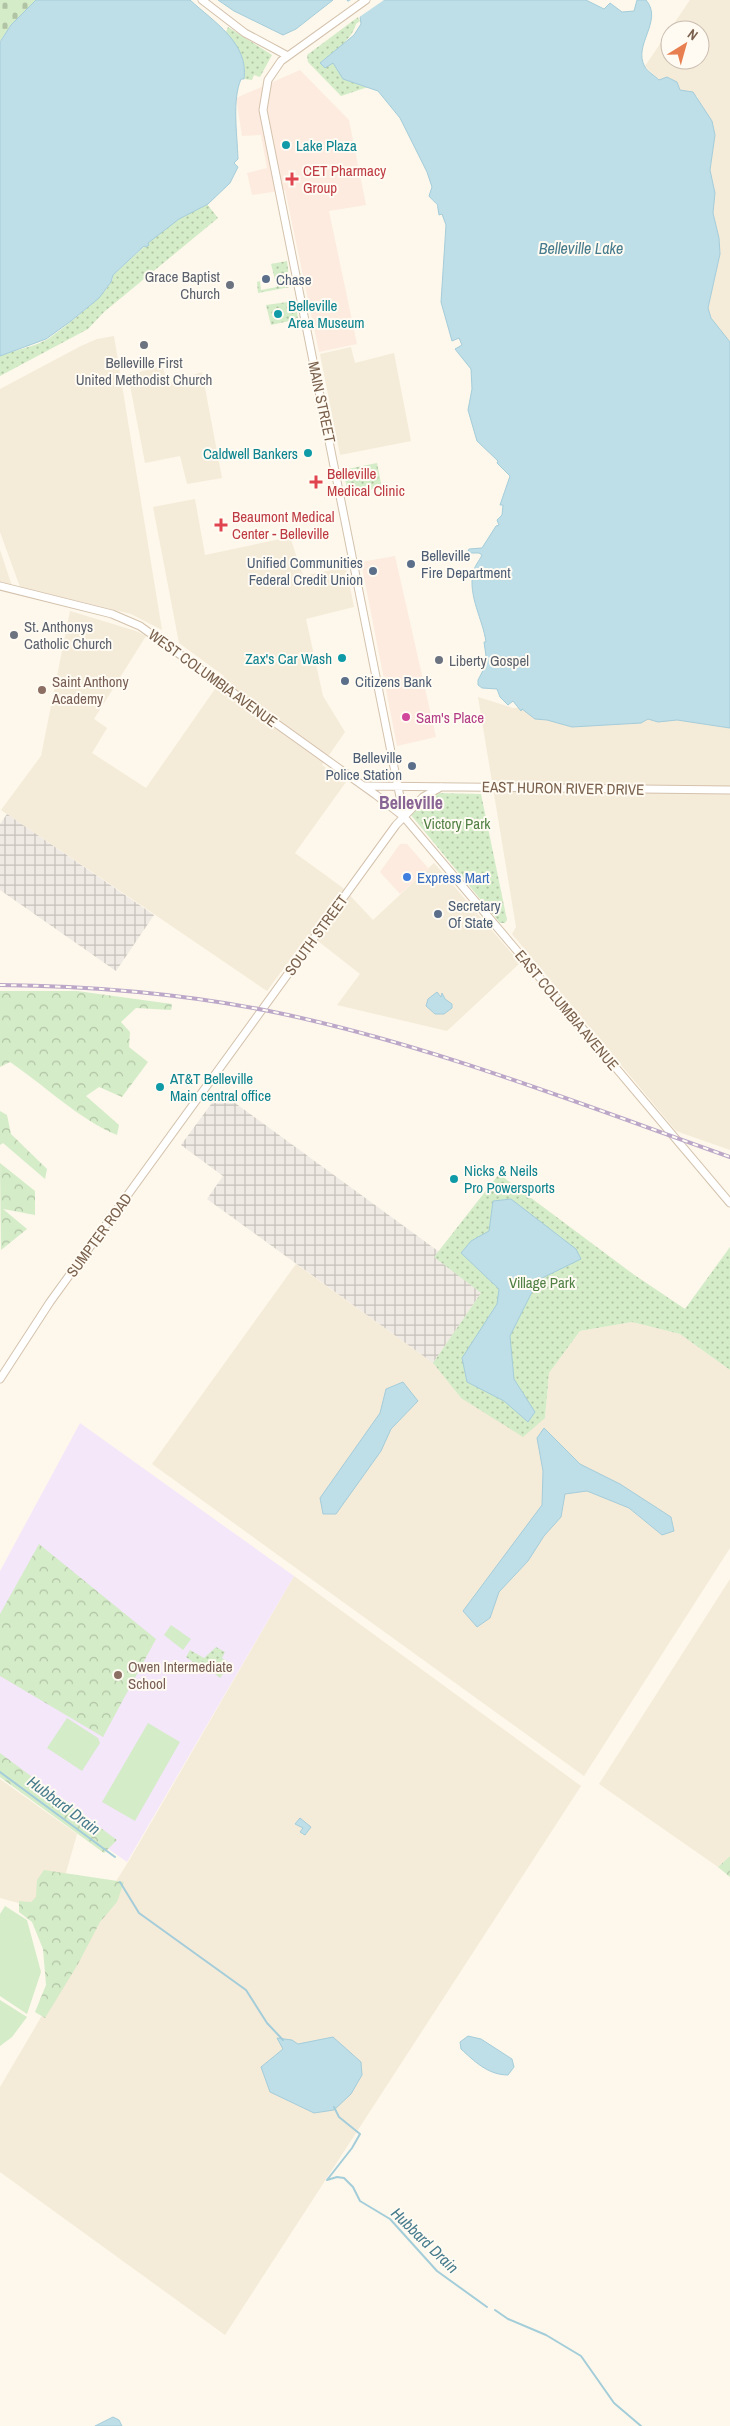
<svg xmlns="http://www.w3.org/2000/svg" width="730" height="2426" font-family="'Archivo Narrow',sans-serif">
<style>
.residential{fill:#f5ebd9;fill-rule:evenodd}
.commercial{fill:#fdebdf}
.industrial{fill:url(#industrial-grid)}
.education{fill:#f5e7fa}
.forest{fill:url(#forest-crowns)}
.cemetery{fill:url(#cemetery-stones)}
.park{fill:url(#park-dots)}
.garden{fill:#d4ecc8}
.water{fill:#bedee8;stroke:#a4cdda}
.pier{fill:#fdf8eb}
.lines{fill:none;stroke-linecap:round;stroke-linejoin:round}
.stream{stroke:#a4cdda;stroke-width:2}
.secondary-casing{stroke:#d4c2ad;stroke-width:9}
.secondary{stroke:#fff;stroke-width:7}
.rail-casing{stroke:#bca7c9;stroke-width:4}
.rail{stroke:#fffbf2;stroke-width:2;stroke-dasharray:5.5;stroke-linecap:butt}
.culture-dot{fill:#0f9aa8;stroke:#fffbf2;stroke-width:2}
.health-dot{fill:#e0444e;stroke:#fffbf2;stroke-width:2}
.service-dot{fill:#5c6f8a;stroke:#fffbf2;stroke-width:2}
.worship-dot{fill:#6b7280;stroke:#fffbf2;stroke-width:2}
.education-dot{fill:#8d6e63;stroke:#fffbf2;stroke-width:2}
.hotel-dot{fill:#d1479c;stroke:#fffbf2;stroke-width:2}
.shop-dot{fill:#3f7fe0;stroke:#fffbf2;stroke-width:2}
.labels{text-anchor:middle;dominant-baseline:central;stroke-width:4;stroke-linejoin:round;paint-order:stroke}
.culture-label{font-size:15px;fill:#0d838f;stroke:#fffbf2;text-anchor:start}
.health-label{font-size:15px;fill:#be3a42;stroke:#fffbf2;text-anchor:start}
.worship-label{font-size:15px;fill:#5b616d;stroke:#fffbf2;text-anchor:start}
.service-label{font-size:15px;fill:#4e5e75;stroke:#fffbf2;text-anchor:start}
.street-label{font-size:15px;fill:#7a614d;stroke:#fffbf2}
.education-label{font-size:15px;fill:#785e54;stroke:#fffbf2;text-anchor:start}
.hotel-label{font-size:15px;fill:#b23c85;stroke:#fffbf2;text-anchor:start}
.park-label{font-size:15px;fill:#508044;stroke:#fffbf2}
.shop-label{font-size:15px;fill:#366cbe;stroke:#fffbf2;text-anchor:start}
.water-label{font-size:16px;font-style:italic;fill:#467b8d;stroke:#fffbf2}
.quarter-label{font-size:18px;font-weight:bold;fill:#896595;stroke:#fffbf2}
</style>
<defs>
<pattern id="industrial-grid" width="8" height="8" patternUnits="userSpaceOnUse" patternTransform="scale(1.25)"><rect width="8" height="8" fill="#efeae4"/><path d="M0 4h8M4 0v8" fill="none" stroke="#c7c1bb"/></pattern>
<pattern id="forest-crowns" width="20" height="18" patternUnits="userSpaceOnUse" patternTransform="scale(1.25)"><rect width="20" height="18" fill="#d4ecc8"/><path d="M2 6a3 3 0 1 1 6 0M12 15a3 3 0 1 1 6 0" fill="none" stroke="#b1c3a5"/></pattern>
<pattern id="cemetery-stones" width="16" height="16" patternUnits="userSpaceOnUse" patternTransform="scale(1.25)"><rect width="16" height="16" fill="#d4ecc8"/><path d="M2 7V4a2 2 0 0 1 4 0v3zM10 15v-3a2 2 0 0 1 4 0v3z" fill="#b1c3a5"/></pattern>
<pattern id="park-dots" width="8" height="8" patternUnits="userSpaceOnUse" patternTransform="scale(1.25)"><rect width="8" height="8" fill="#d4ecc8"/><path d="M2 2h.1M6 6h.1" fill="none" stroke="#b1c3a5" stroke-width="1.8" stroke-linecap="round"/></pattern>
</defs>
<rect width="100%" height="100%" fill="#fdf8eb"/>
<path class="residential" d="M690,0H730V342L711,318L708,308L720,254L719,238L713,213L715,193L710,170L715,135L712,121L702,109L697,96L679,90L659,80L645,66ZM670,30H700V60H670Z
M114,336L162,630L131,614L20,587L0,532V389L81,346L97,339Z
M351,347L355,363L394,353L411,441L340,455L320,354Z
M162,366L168,383L202,372L222,478L187,484L180,456L145,463L128,375Z
M195,499L205,555L290,537L303,576L346,567L354,607L306,619L323,696L345,732L322,765L346,782L295,853L343,888L373,920L434,863L520,963L447,1031L337,1005L360,974L309,934L267,991L1,810L41,756L70,611L136,631L146,636L94,719L107,728L92,753L146,788L224,676L179,643L153,507Z
M0,550L12,586L0,583Z
M730,695V1150L676,1131L512,934L516,927L478,697L513,708Z
M296,1264L433,1363L461,1398L545,1418L549,1373L580,1331L632,1322L680,1334L730,1370V1548L584,1776L152,1464Z
M294,1576L581,1786L225,2335L0,2172V2087L57,1990L90,1923L130,1859Z
M730,1579V1856L718,1867L599,1784Z
M0,1779L77,1834L65,1876L37,1908L0,1898Z"/>
<path class="commercial" d="M300,70L349,120L366,205L329,211L357,344L319,352L285,190L252,195L247,173L267,168L261,135L242,136L236,98Z
M395,556L436,737L397,746L361,562Z
M400,844H407L429,869L400,894L380,872Z"/>
<path class="industrial" d="M7,814L154,915L116,971L0,890V824Z
M220,1092L486,1286L433,1363L207,1199L223,1176L181,1145Z"/>
<path class="education" d="M80,1423L294,1576L127,1862L0,1773V1571Z"/>
<path class="forest" d="M0,991H77L172,1004L171,1010L136,1008L121,1022L130,1032L129,1047L148,1062L122,1097L99,1087L86,1096L119,1125L117,1135C80,1120 44,1085 10,1062L0,1067Z
M0,1111L7,1115L11,1134L47,1169L45,1179L3,1143L0,1145Z
M0,1163L35,1191V1215L3,1209L27,1229L1,1250Z
M39,1544L156,1639L103,1737L0,1676V1614Z
M0,1753L117,1840L104,1853L0,1777Z
M730,1856V1877L718,1867Z
M44,1870L124,1882L117,1902L100,1922L78,1964L45,2018L35,2012L46,1985L43,1949L32,1922L19,1912V1901L31,1902L36,1897L37,1880Z"/>
<path class="cemetery" d="M0,0H36L11,25L0,41Z"/>
<path class="park" d="M358,17L360,21L356,24C352,40 332,53 320,63H333L368,87L341,96L308,62L307,55Z
M228,27L272,55L260,77L254,75L252,80L244,79C247,57 237,49 226,32Z
M207,204L218,218L104,312L88,329L0,376V356C15,350 34,347 48,339C61,330 115,290 113,275L145,246L146,247L148,243L179,219Z
M287,261L290,287L258,293L257,282L260,281L261,290L277,287L271,264Z
M295,301L298,319L271,325L266,305Z
M377,463L382,488L348,493L343,470Z
M435,793L481,794L507,920L505,923H500L411,815L425,798Z
M499,1174L633,1274L685,1309L730,1247V1370L680,1334L632,1322L580,1331L549,1373L545,1418L523,1437L461,1398L433,1363L481,1293L434,1257Z
M216,1647L225,1652L222,1658L230,1664L220,1678L203,1664L200,1667L186,1657L190,1650L204,1658Z"/>
<path class="garden" d="M171,1625L191,1639L183,1650L164,1635Z
M67,1718L98,1738L100,1743L82,1771L47,1748Z
M148,1723L180,1742L135,1821L102,1802Z
M5,1906L27,1920L41,1972L27,2014L0,1996V1914Z
M0,2000L27,2017L12,2037L0,2046Z"/>
<path class="water" d="M36,0H190C214,22 249,43 244,79H241C232,101 237,131 238,159L234,163L238,167L230,183L208,204L179,219L148,243L149,245L146,247L144,246L113,275L111,282L99,298L71,321L46,339L0,356V42L11,25Z
M218,0H333L296,29L283,35L234,11Z
M347,0H586L604,9L610,3L622,12L634,11L637,0H646C664,21 632,45 645,67C647,71 655,76 659,80L667,77L677,82L680,90L693,92L712,121L715,135L710,170L715,193L713,213L719,238L720,254L708,308L711,318L730,342V728L677,720L658,722L648,719L641,723L572,727L547,720L535,719L522,709L521,711L513,701L508,705L500,697L497,689L482,688L478,685V680L487,663L484,642H486C483,620 468,596 473,573C474,567 479,561 482,555L479,553H468V551L469,549L482,548L496,526L499,525L497,520L502,515L503,505H500L510,476L497,463L498,461L477,441L468,410L472,389L471,369L455,349L462,345L459,338L452,341L441,302L446,225L442,214L439,215C436,198 440,209 429,196L432,187L427,172L400,118L378,91L343,79L333,63L325,68L320,63L354,35L361,24L360,16Z
M437,992L441,997L442,993L445,999L452,1004V1008L444,1014H435L426,1006L428,999Z
M511,1199L576,1249L581,1259L538,1280L510,1336L514,1379L535,1412L528,1422L504,1401L467,1382L462,1358L497,1304L499,1289L461,1253L471,1241L489,1231L493,1201Z
M403,1382L418,1401L391,1429L381,1451L336,1514H323L320,1498L380,1413L386,1389Z
M544,1428L580,1464L620,1484L671,1517L674,1531L662,1535L629,1508L587,1491L565,1494L561,1517L544,1536L528,1561L499,1592L490,1618L477,1627L463,1611L542,1505L543,1471L537,1438Z
M300,1818L311,1827L305,1835L300,1832L303,1828L295,1824Z
M468,2036L481,2039L512,2059L514,2067L508,2075C488,2075 474,2061 461,2049L460,2042Z
M333,2037L361,2062L362,2075L351,2094L334,2110L314,2113L270,2092L261,2067L283,2049L277,2038L292,2040L298,2044Z
M113,2417L119,2420L122,2426H95Z"/>
<path class="pier" d="M351,0H384L358,18L346,3Z"/>
<g class="lines">
<path class="stream" d="M0,1772L115,1857
M120,1882L139,1913L246,1990L267,2023L283,2040
M334,2107L339,2117L360,2134L352,2148L327,2180L337,2177L344,2178L353,2187L360,2201L390,2219L437,2271L487,2307
M495,2310L508,2319L546,2335L581,2356L614,2403L641,2426"/>
<defs>
<path id="secondary" d="M202,0L245,33L286,55
M366,0L281,61L268,80L263,110L404,817
M0,586L112,614L140,626L376,795L404,817L730,1203
M365,786L730,790
M0,1379L50,1302L396,825L423,797L441,787"/>
</defs>
<use href="#secondary" class="secondary-casing"/>
<use href="#secondary" class="secondary"/>
<defs>
<path id="rail" d="M0,985C89,986 177,993 264,1010C424,1042 577,1103 730,1157"/>
</defs>
<use href="#rail" class="rail-casing"/>
<use href="#rail" class="rail"/>
</g>
<g class="culture-dot">
<circle cx="286" cy="145" r="5"/>
<circle cx="278" cy="314" r="5"/>
<circle cx="308" cy="453" r="5"/>
<circle cx="342" cy="658" r="5"/>
<circle cx="160" cy="1087" r="5"/>
<circle cx="454" cy="1179" r="5"/>
</g>
<g class="health-dot">
<path d="M289.5 171.5h5v5h5v5h-5v5h-5v-5h-5v-5h5z"/>
<path d="M313.5 474.5h5v5h5v5h-5v5h-5v-5h-5v-5h5z"/>
<path d="M218.5 517.5h5v5h5v5h-5v5h-5v-5h-5v-5h5z"/>
</g>
<g class="service-dot">
<circle cx="266" cy="279" r="5"/>
<circle cx="411" cy="564" r="5"/>
<circle cx="373" cy="571" r="5"/>
<circle cx="345" cy="681" r="5"/>
<circle cx="412" cy="766" r="5"/>
<circle cx="438" cy="914" r="5"/>
</g>
<g class="worship-dot">
<circle cx="230" cy="285" r="5"/>
<circle cx="144" cy="345" r="5"/>
<circle cx="14" cy="635" r="5"/>
<circle cx="439" cy="660" r="5"/>
</g>
<g class="education-dot">
<circle cx="42" cy="690" r="5"/>
<circle cx="118" cy="1675" r="5"/>
</g>
<circle class="hotel-dot" cx="406" cy="717" r="5"/>
<circle class="shop-dot" cx="407" cy="877" r="5"/>
<g class="labels">
<g class="culture-label">
<text x="296" y="145">Lake Plaza</text>
<text x="288" y="305">Belleville<tspan x="288" dy="17">Area Museum</tspan></text>
<text x="298" y="453" text-anchor="end">Caldwell Bankers</text>
<text x="332" y="658" text-anchor="end">Zax's Car Wash</text>
<text x="170" y="1078">AT&amp;T Belleville<tspan x="170" dy="17">Main central office</tspan></text>
<text x="464" y="1170">Nicks &amp; Neils<tspan x="464" dy="17">Pro Powersports</tspan></text>
</g>
<g class="health-label">
<text x="303" y="170">CET Pharmacy<tspan x="303" dy="17">Group</tspan></text>
<text x="327" y="473">Belleville<tspan x="327" dy="17">Medical Clinic</tspan></text>
<text x="232" y="516">Beaumont Medical<tspan x="232" dy="17">Center - Belleville</tspan></text>
</g>
<g class="worship-label">
<text x="220" y="276" text-anchor="end">Grace Baptist<tspan x="220" dy="17">Church</tspan></text>
<text x="144" y="362" text-anchor="middle">Belleville First<tspan x="144" dy="17">United Methodist Church</tspan></text>
<text x="24" y="626">St. Anthonys<tspan x="24" dy="17">Catholic Church</tspan></text>
<text x="449" y="660">Liberty Gospel</text>
</g>
<g class="service-label">
<text x="276" y="279">Chase</text>
<text x="421" y="555">Belleville<tspan x="421" dy="17">Fire Department</tspan></text>
<text x="363" y="562" text-anchor="end">Unified Communities<tspan x="363" dy="17">Federal Credit Union</tspan></text>
<text x="355" y="681">Citizens Bank</text>
<text x="402" y="757" text-anchor="end">Belleville<tspan x="402" dy="17">Police Station</tspan></text>
<text x="448" y="905">Secretary<tspan x="448" dy="17">Of State</tspan></text>
</g>
<g class="street-label">
<text transform="translate(322 402) rotate(78)">MAIN STREET</text>
<text transform="translate(213 678) rotate(36)">WEST COLUMBIA AVENUE</text>
<text transform="translate(563 788) rotate(1)">EAST HURON RIVER DRIVE</text>
<text transform="translate(316 935) rotate(-54)">SOUTH STREET</text>
<text transform="translate(567 1010) rotate(50)">EAST COLUMBIA AVENUE</text>
<text transform="translate(99 1235) rotate(-54)">SUMPTER ROAD</text>
</g>
<g class="education-label">
<text x="52" y="681">Saint Anthony<tspan x="52" dy="17">Academy</tspan></text>
<text x="128" y="1666">Owen Intermediate<tspan x="128" dy="17">School</tspan></text>
</g>
<g class="hotel-label">
<text x="416" y="717">Sam's Place</text>
</g>
<g class="park-label">
<text x="457" y="823">Victory Park</text>
<text x="542" y="1282">Village Park</text>
</g>
<g class="shop-label">
<text x="417" y="877">Express Mart</text>
</g>
<g class="water-label">
<text x="581" y="248">Belleville Lake</text>
<text transform="translate(64 1805) rotate(37)">Hubbard Drain</text>
<text transform="translate(425 2240) rotate(44)">Hubbard Drain</text>
</g>
<g class="quarter-label">
<text x="411" y="802">Belleville</text>
</g>
</g>
<g transform="translate(685 45) rotate(37)"><circle r="24" fill="#fffbf2" stroke="#cabdb0"/>
<path d="M0-4L9 19L0 12L-9 19Z" fill="#e77f50"/>
<text y="-8" font-size="14" font-weight="bold" text-anchor="middle" fill="#7a614d">N</text>
</g>
</svg>
